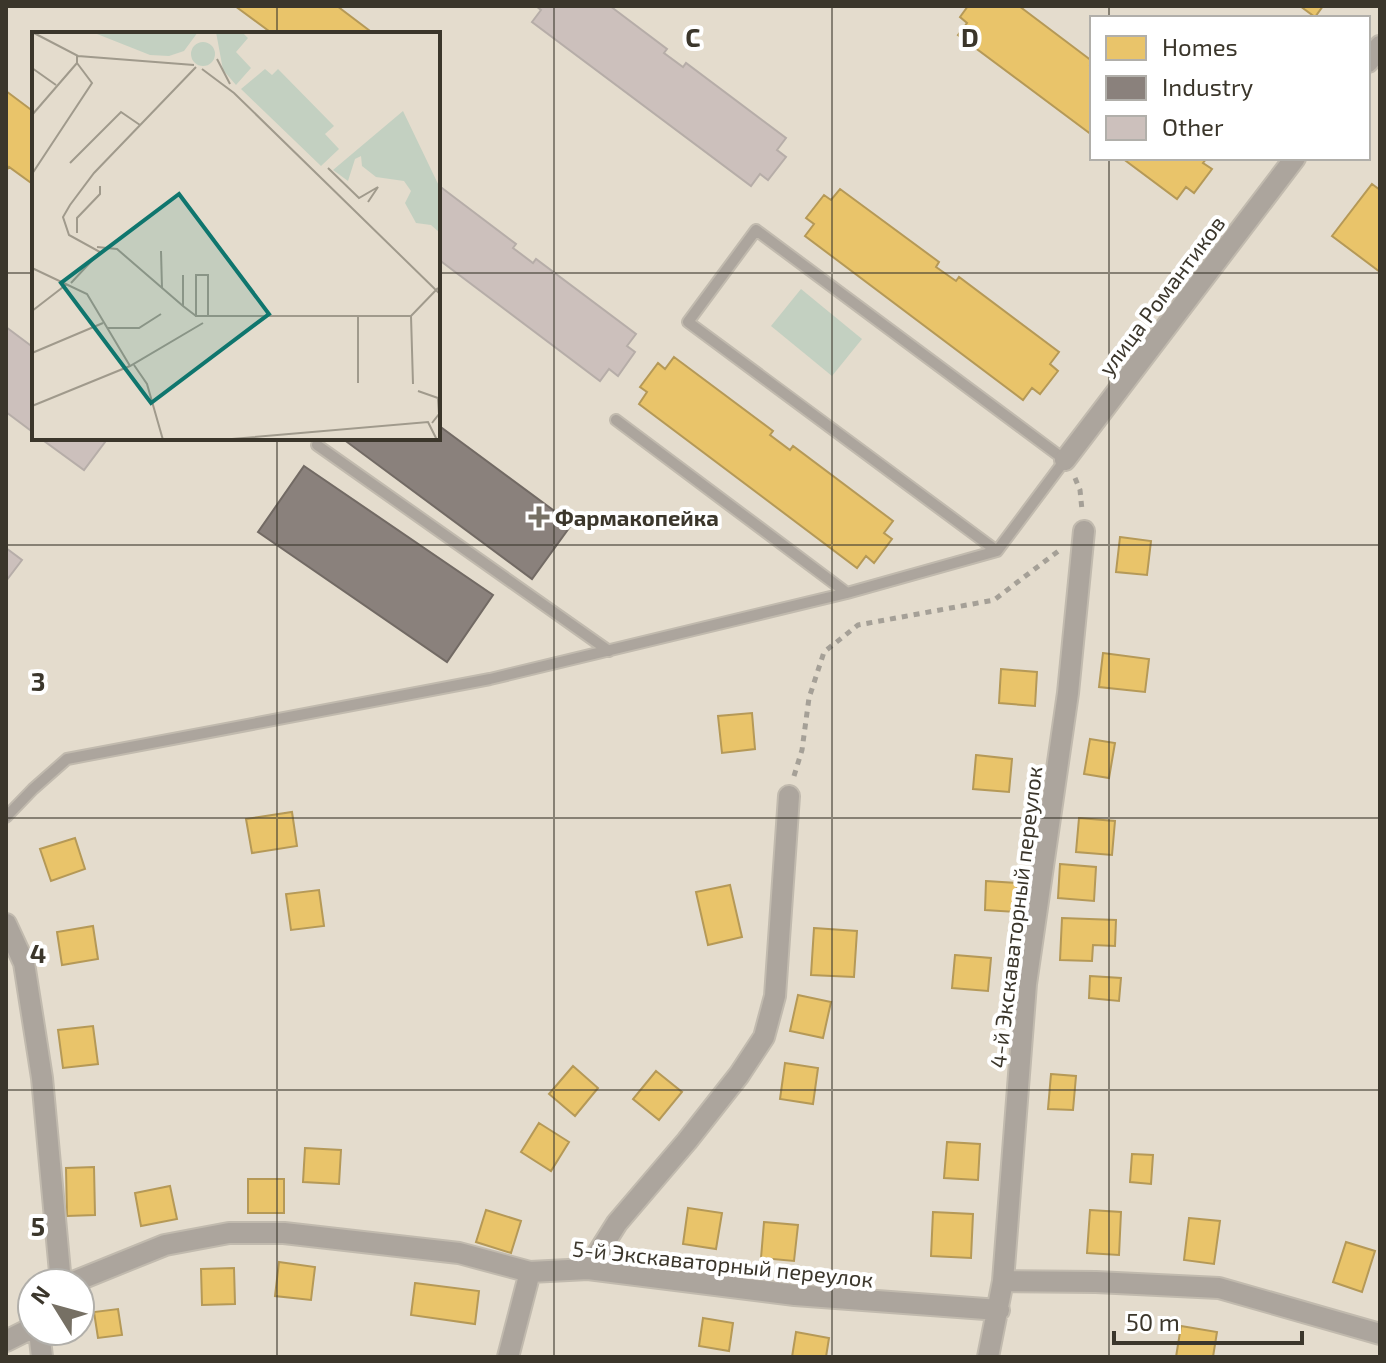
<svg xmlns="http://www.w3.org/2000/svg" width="1386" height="1363" font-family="'Exo 2',sans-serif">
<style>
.green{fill:#c3d0c1}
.homes{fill:#e9c46a;stroke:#b59957;stroke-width:2}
.industry{fill:#8a817c;stroke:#726a64;stroke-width:2}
.building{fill:#ccc0bc;stroke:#b6ada8;stroke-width:2}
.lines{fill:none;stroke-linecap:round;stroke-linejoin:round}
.service-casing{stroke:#c1baae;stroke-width:14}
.minor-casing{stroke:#c1baae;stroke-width:24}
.path{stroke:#a5a097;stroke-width:5;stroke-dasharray:6 6;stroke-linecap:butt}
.service{stroke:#aca59d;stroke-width:10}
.minor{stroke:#aca59d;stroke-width:20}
.grid{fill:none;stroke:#3b362b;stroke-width:2;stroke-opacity:0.55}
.poi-dot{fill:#767064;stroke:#fff;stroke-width:3}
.labels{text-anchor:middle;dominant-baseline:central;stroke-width:8;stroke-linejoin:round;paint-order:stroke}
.street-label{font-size:22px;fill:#3b362b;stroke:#fff}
.poi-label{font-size:22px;font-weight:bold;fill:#3b362b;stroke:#fff;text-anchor:start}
.inset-road{fill:none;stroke:#a09a8c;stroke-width:2}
.view{fill:#0f766e;fill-opacity:0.15;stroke:#0f766e;stroke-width:4}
.inset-edge{fill:none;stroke:#3b362b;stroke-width:4}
.grid-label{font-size:26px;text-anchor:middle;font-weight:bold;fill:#3b362b;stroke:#fff;stroke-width:8;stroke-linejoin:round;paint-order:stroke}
</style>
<rect width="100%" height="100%" fill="#e4dccd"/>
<path class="green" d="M801,289L862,339L832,376L771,326Z"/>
<path class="homes" d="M235,6H337L374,34H273Z
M968,6H1019L1092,61L1090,65L1092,67V135L958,35L967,23L960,17Z
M1300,6H1323L1315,17Z
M6,91L34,112V185L9,167L6,171Z
M1122,158H1207L1203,163L1212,169L1194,193L1186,187L1177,199Z
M1372,184L1380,190V272L1332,236Z
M840,189L939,262L936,267L956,281L959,277L1059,352L1050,364L1058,371L1040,394L1032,388L1023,400L805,236L814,224L806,218L824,195L831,200Z
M674,357L773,431L770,435L790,450L793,446L893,521L884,533L892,539L874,563L866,556L857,568L639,404L647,392L640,387L658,363L665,369Z
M1120,537L1151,541L1147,575L1116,572Z
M1103,653L1149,659L1145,692L1099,687Z
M1001,669L1037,672L1035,706L999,703Z
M752,713L755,749L722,753L718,716Z
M1090,739L1115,743L1109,778L1084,774Z
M976,755L1012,759L1009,792L973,789Z
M292,812L297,846L252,853L246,819Z
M1079,818L1115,821L1112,855L1076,852Z
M75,838L85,869L51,881L40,849Z
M1060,864L1096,867L1094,901L1058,898Z
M986,881L1017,883L1016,912L985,910Z
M730,885L742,937L708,945L696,892Z
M319,890L324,926L291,930L286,894Z
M1062,918L1116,920L1115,946L1093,945L1092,961L1060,960Z
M93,926L98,959L62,965L57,932Z
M814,928L857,931L854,977L811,975Z
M955,955L991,958L988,991L952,988Z
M1090,976L1121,978L1119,1001L1089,998Z
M798,995L831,1002L823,1038L790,1031Z
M93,1026L98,1064L63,1068L58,1030Z
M785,1063L818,1068L813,1104L780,1099Z
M573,1066L598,1088L575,1116L549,1094Z
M656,1071L682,1092L659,1120L633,1099Z
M1051,1074L1076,1076L1073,1110L1048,1109Z
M539,1123L569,1142L551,1171L521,1152Z
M947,1142L980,1144L978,1180L944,1178Z
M305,1148L341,1150L339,1184L303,1182Z
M1132,1154L1153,1155L1151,1184L1130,1182Z
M94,1167L95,1215L67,1216L66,1168Z
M248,1179H284V1213H248Z
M170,1186L177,1219L141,1226L135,1193Z
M688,1208L722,1213L716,1249L683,1244Z
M486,1210L521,1221L511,1253L476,1242Z
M1090,1210L1121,1212L1119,1255L1087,1253Z
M933,1212L973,1214L971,1258L931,1256Z
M1189,1218L1220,1221L1214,1264L1184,1260Z
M764,1222L798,1225L794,1261L761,1258Z
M1346,1242L1375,1251L1362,1292L1333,1282Z
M279,1262L315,1267L311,1300L275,1296Z
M234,1268L235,1304L202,1305L201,1269Z
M415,1283L479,1291L475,1324L411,1315Z
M118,1309L122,1335L98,1338L94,1312Z
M703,1318L733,1323L729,1351L699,1346Z
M1181,1326L1217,1332L1213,1357H1176Z
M796,1332L829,1338L826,1357H792Z"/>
<path class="industry" d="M438,425L572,524L532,579L347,442L351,438H438Z
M304,466L493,595L447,662L258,532Z"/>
<path class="building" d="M536,6H610L667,49L664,53L683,67L686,63L786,138L777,150L786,157L768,180L760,174L751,186L532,22L541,10Z
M438,185L516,244L513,248L533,263L536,259L636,334L627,346L635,352L618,376L609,369L600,381L438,259Z
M6,327L34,348V433L6,412Z
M40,438H108L84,470Z
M6,548L22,560L6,581Z"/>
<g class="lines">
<defs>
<path id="service" d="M756,230L1065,460L997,551L688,322Z
M616,420L847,593L997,551
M317,445L609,651
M6,817L33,789L67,759L490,679L847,593"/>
<path id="minor" d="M1368,62L1380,46
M1065,460L1295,158
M6,924L24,963L42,1078L61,1283
M588,1269L617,1223L687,1141L739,1075L764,1037L775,996L789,796
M1003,1281L1096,1282L1219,1288L1380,1334
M71,1283L165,1245L229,1233H284L459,1253L530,1272L588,1269L795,1295L999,1310
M39,1331L42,1357
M6,1341L32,1328
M508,1357L530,1272
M988,1357L1003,1281L1026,984L1068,693L1084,531"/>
</defs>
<use href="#service" class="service-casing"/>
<use href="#minor" class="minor-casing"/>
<path class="path" d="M1075,478L1080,490L1082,510
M794,776L802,750L809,698L824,652L858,625L994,600L1061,549"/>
<use href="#service" class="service"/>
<use href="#minor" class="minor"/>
</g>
<path class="grid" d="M277,6V34M554,6V1357M832,6V1357M1109,6V18M1109,158V1357M6,273H34M438,273H1380M277,438V1357M6,545H1380M6,818H1380M6,1090H1380"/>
<path class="poi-dot" d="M535 505h8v8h8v8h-8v8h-8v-8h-8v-8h8z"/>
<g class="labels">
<g class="street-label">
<text transform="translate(1161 295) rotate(-53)">улица Романтиков</text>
<text transform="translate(1015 917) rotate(-83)">4-й Экскаваторный переулок</text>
<text transform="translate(723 1263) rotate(6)">5-й Экскаваторный переулок</text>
</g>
<g class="poi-label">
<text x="555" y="517">Фармакопейка</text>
</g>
</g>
<g transform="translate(32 32)">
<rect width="408" height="408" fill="#e4dccd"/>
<path d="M60,0H166L152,19L137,24L118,23ZM184,0H210L216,6L204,20L219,36L204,53L191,38ZM159 22a12 12 0 1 1 24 0a12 12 0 1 1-24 0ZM233,37L240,43L246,37L302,94L293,102L307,117L289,134L209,57ZM371,79L408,156V201L399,193L384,191L373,171L379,159L372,149L344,145L330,134L329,124L323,127L316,149L301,138Z" fill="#c3d0c1"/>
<path class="inset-road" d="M0,0L46,24L162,33M185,27L198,52M0,36L24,53M170,37L202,61L408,262M0,83L45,31M38,131L89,80L108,93M296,136L327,166L346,155L336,170M0,142L60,51L45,31V24M45,201V186L68,162V154M65,215L85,217L151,274M129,219L130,256M0,236L55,262L98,334M151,243V274L164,284M39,251L68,220L37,203L31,185L38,173L62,141L164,35M0,279L35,252M176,284V243H164V284H379L406,256M326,284V351M379,284L381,352M75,296H107L129,282M0,321L71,291M102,333L115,352L131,408M386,359L406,366L407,382L400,391M0,374L98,334L171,291M188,408L396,390L405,408"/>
<path class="view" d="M147,162L237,282L119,371L29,251Z"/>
<rect width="408" height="408" class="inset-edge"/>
</g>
<g class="grid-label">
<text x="693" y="47">C</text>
<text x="970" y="47">D</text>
<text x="38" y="691">3</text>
<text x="38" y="963">4</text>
<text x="38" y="1236">5</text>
</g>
<rect width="1386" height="1363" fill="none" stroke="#3b362b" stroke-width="16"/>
<rect x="1090" y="16" width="280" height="144" fill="#ffffff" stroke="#b1afaa" stroke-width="2"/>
<rect x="1106" y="36" width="40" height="24" fill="#e9c46a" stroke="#b1afaa" stroke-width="2"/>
<text x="1162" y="56" font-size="24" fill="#3b362b">Homes</text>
<rect x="1106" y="76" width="40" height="24" fill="#8a817c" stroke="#b1afaa" stroke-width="2"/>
<text x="1162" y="96" font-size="24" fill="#3b362b">Industry</text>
<rect x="1106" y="116" width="40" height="24" fill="#ccc0bc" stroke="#b1afaa" stroke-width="2"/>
<text x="1162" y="136" font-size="24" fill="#3b362b">Other</text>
<g transform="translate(56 1307) rotate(307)"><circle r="38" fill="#ffffff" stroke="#b1afaa" stroke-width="2"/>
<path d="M0-6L14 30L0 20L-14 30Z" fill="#767064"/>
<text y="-12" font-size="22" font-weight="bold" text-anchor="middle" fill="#3b362b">N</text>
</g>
<path d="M1114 1331v12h188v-12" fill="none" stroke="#3b362b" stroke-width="4"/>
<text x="1126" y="1331" font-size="24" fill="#3b362b" stroke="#ffffff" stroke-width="6" paint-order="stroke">50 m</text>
</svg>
